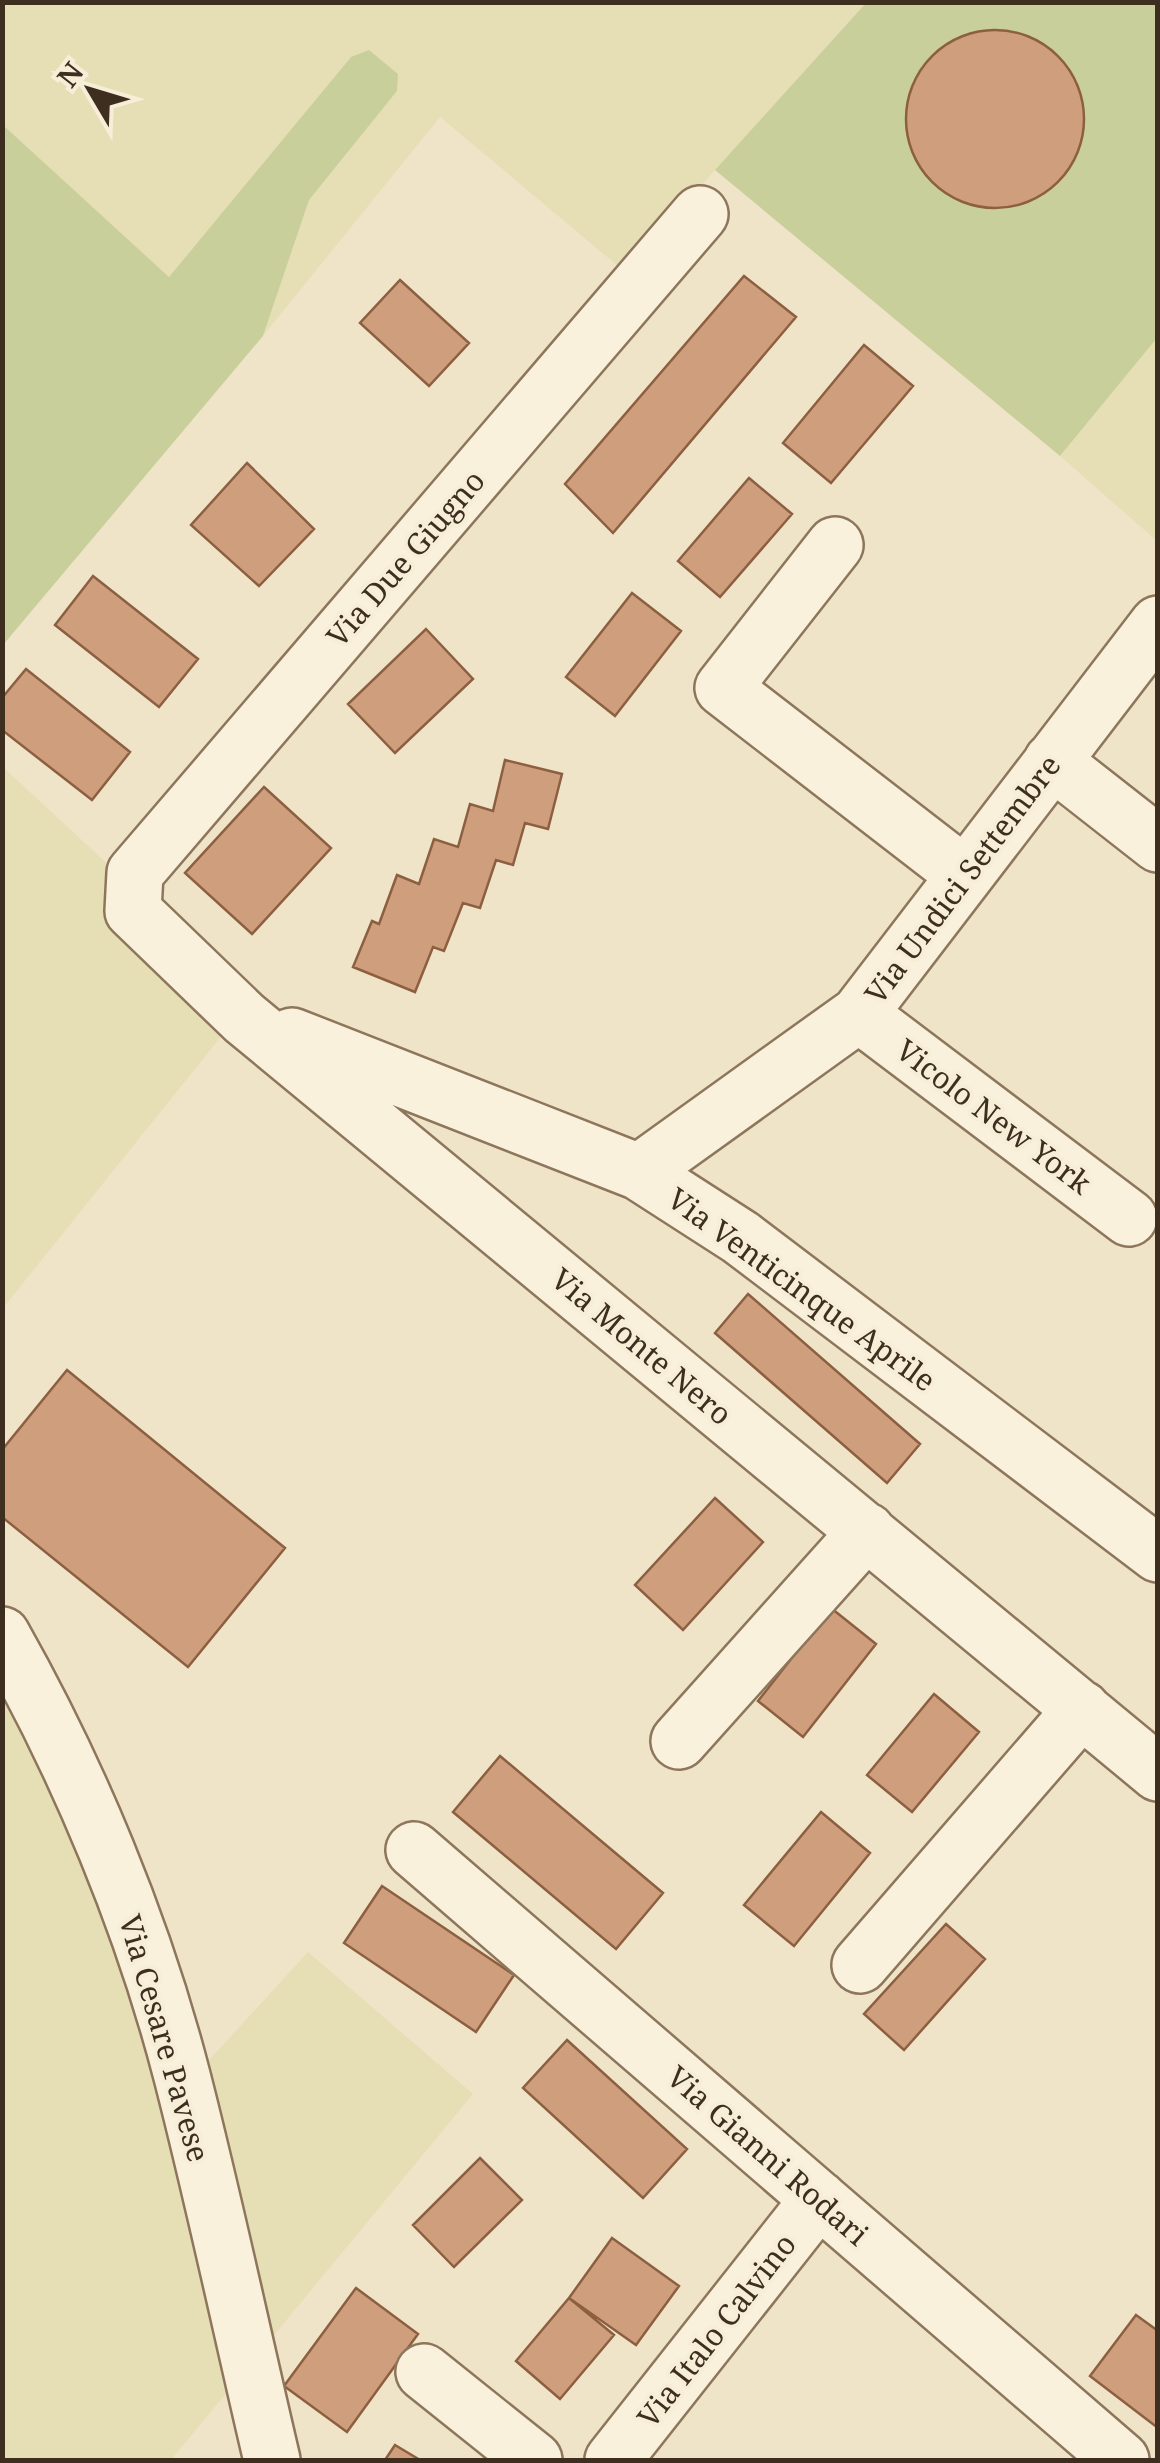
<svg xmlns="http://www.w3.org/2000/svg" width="1160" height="2463" font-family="'Noto Serif',serif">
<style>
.farmland{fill:#e6deb5}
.green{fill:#c9cf9b}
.building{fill:#cf9f7d;stroke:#8d5f41;stroke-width:2.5}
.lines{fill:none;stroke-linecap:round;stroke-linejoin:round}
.minor-casing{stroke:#8d765c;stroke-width:60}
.minor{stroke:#faf1dc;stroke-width:55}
.labels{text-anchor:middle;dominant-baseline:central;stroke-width:8;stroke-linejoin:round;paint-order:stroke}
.street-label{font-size:30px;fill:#3d2e20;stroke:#f7eed8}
</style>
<rect width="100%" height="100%" fill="#f0e4c8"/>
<path class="farmland" d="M2,3H866L624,271L440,117L263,336L309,200L397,91L351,57L169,277L3,125Z
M1157,338V541L1060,456Z
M2,766L252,998L3,1308H2Z
M2,1677L24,1713L100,1907L168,2105L308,1952L473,2094L171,2460H3Z"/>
<path class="green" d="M866,3H1157V338L1060,456L715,170Z
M369,50L398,74L397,91L309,200L263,336L3,645V125L169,277L351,57Z"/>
<path class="building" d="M906 119a89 89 0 1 1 178 0a89 89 0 1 1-178 0Z
M744,276L796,317L613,533L565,484Z
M400,280L469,343L429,386L360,323Z
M864,345L913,386L831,483L783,443Z
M247,463L314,529L259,586L191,525Z
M749,478L792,514L720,597L678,561Z
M93,576L198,659L159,707L55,625Z
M632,593L681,631L615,716L566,677Z
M426,629L473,679L395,753L348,704Z
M26,669L130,752L92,800L2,730V698Z
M505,760L562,774L548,829L525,823L513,865L496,860L480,908L463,903L444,951L433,947L415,992L353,967L372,921L379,924L397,875L419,884L434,839L458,847L470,804L493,811Z
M264,787L331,848L252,934L185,873Z
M748,1294L920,1444L887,1483L715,1333Z
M67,1370L285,1548L188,1667L2,1517V1450Z
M715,1498L763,1542L683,1630L635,1585Z
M831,1608L876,1644L803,1737L758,1701Z
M934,1694L979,1732L912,1812L867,1775Z
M500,1756L663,1893L616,1949L453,1812Z
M821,1812L870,1853L794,1946L744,1905Z
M382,1886L514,1975L476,2032L344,1943Z
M946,1924L985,1959L904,2050L864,2014Z
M567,2040L687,2149L643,2198L523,2088Z
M480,2158L522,2200L454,2267L413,2225Z
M612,2238L679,2286L636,2345L569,2298Z
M356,2288L418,2334L347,2432L284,2386Z
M569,2298L614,2335L560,2399L516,2361Z
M1136,2315L1158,2331V2428L1090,2376Z
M395,2445L420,2460H385Z"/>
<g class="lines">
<defs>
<path id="minor" d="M700,214L135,873L133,911L244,1018L1158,1773
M835,545L723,688L965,875
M1052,761L1158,844
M859,1014L1129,1218
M292,1036L639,1172L740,1237L1158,1554
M639,1172L859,1014L1158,624
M2,1635C79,1771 143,1925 182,2076C215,2204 242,2333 272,2460
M679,1741L867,1531
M414,1850L1121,2460
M860,1965L1082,1709
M424,2372L534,2460
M613,2460L819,2199"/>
</defs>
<use href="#minor" class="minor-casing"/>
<use href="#minor" class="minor"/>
</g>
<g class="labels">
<g class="street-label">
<text transform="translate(405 558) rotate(-49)">Via Due Giugno</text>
<text transform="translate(962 879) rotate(-53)">Via Undici Settembre</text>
<text transform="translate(994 1116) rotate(37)">Vicolo New York</text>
<text transform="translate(802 1289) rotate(36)">Via Venticinque Aprile</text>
<text transform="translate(642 1346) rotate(40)">Via Monte Nero</text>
<text transform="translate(165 2038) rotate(74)">Via Cesare Pavese</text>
<text transform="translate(768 2155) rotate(41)">Via Gianni Rodari</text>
<text transform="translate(716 2330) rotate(-52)">Via Italo Calvino</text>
</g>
</g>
<rect width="1160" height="2463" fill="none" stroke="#3d2e20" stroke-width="10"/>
<g transform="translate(90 90) rotate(308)" stroke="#f7eed8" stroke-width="8" paint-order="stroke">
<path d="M0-8L18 38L0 25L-18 38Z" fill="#3d2e20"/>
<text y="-15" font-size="28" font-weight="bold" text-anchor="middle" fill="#3d2e20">N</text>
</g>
</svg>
